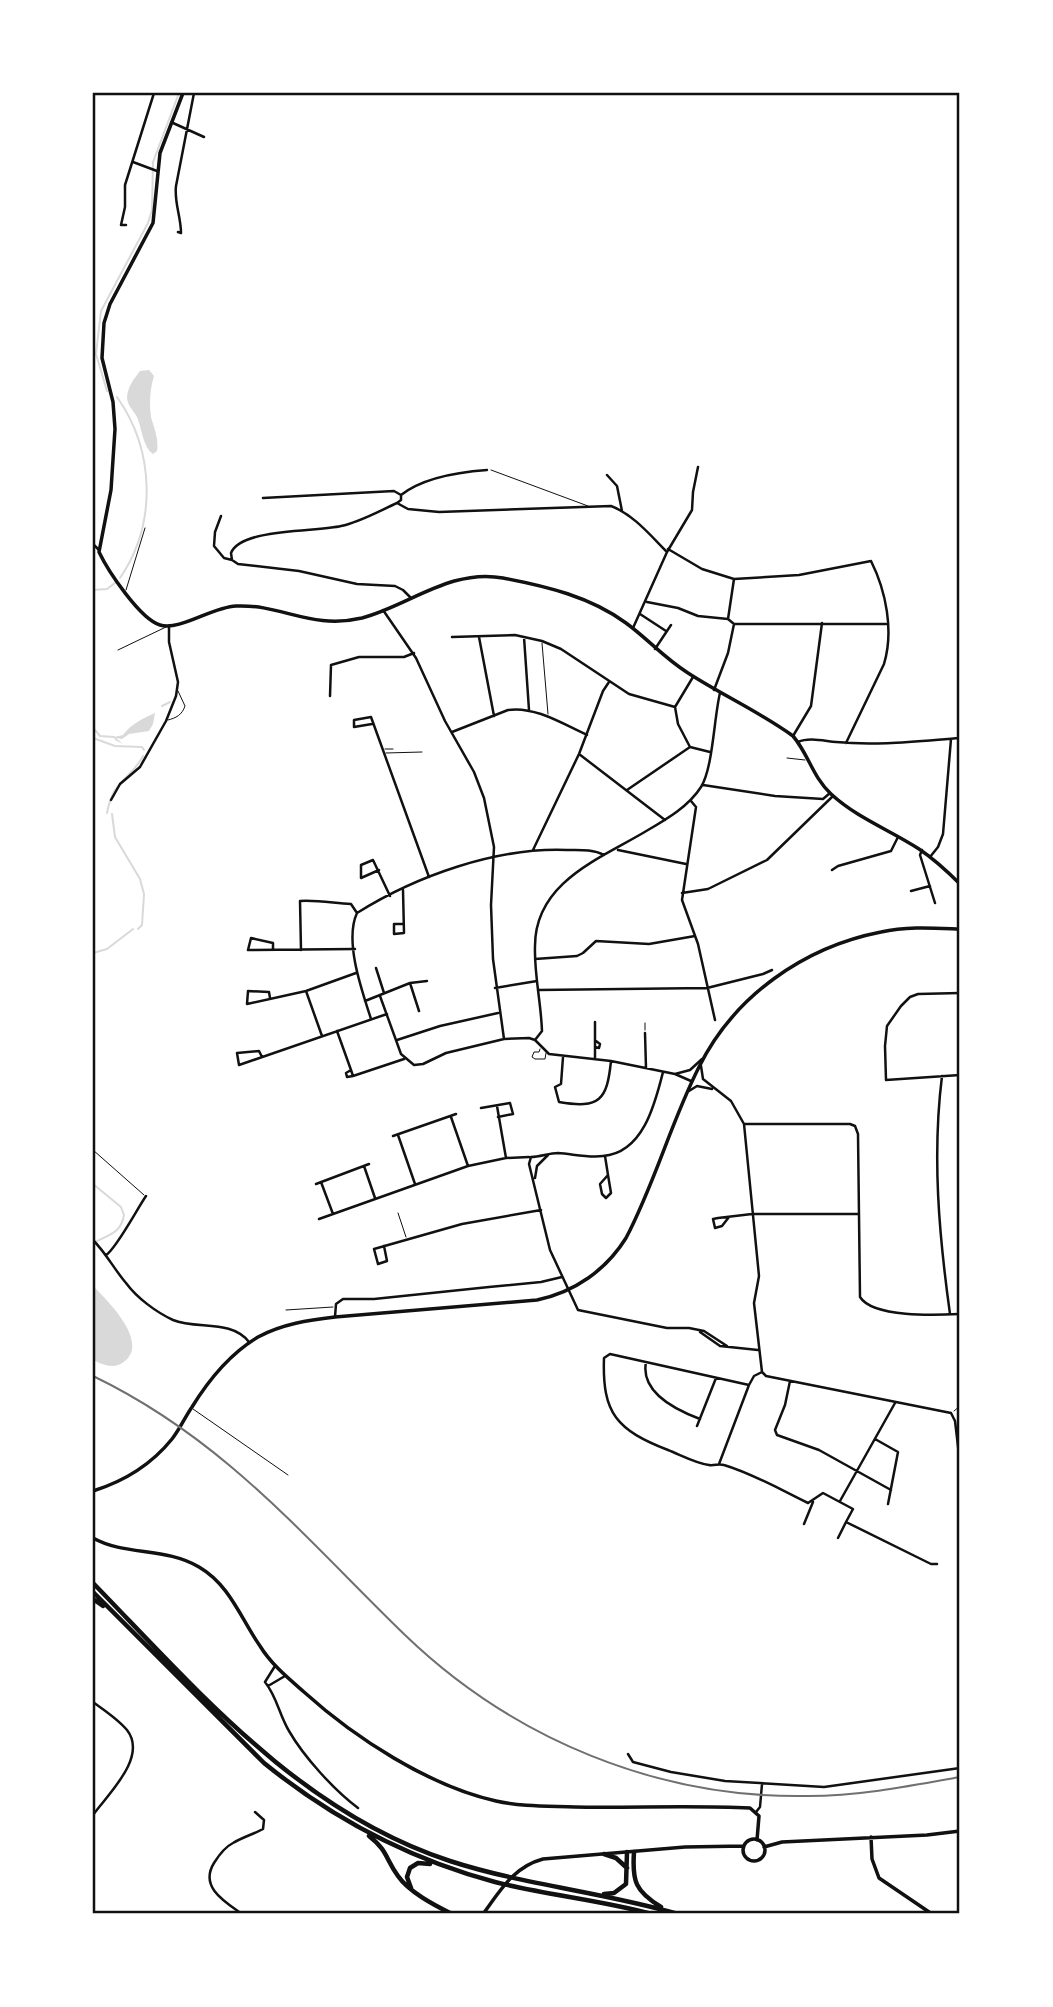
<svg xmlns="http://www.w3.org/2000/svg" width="1053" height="2007" font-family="Cabin,sans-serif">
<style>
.water{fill:#d9d9d9}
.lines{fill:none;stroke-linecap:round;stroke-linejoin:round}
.stream{stroke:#d9d9d9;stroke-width:2}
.service{stroke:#111;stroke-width:1}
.minor{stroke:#111;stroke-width:2.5}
.tertiary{stroke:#111;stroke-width:3.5}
.trunk{stroke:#111;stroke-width:4.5}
.rail{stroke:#707070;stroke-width:2}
.neatline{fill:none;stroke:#111;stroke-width:2.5}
</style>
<rect width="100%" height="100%" fill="#fff"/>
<path class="water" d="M149,370L154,376C150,389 149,403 151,417C154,428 159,439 157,451L153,454C143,447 142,429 137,417C133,410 127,405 127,397C128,386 134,379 140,371Z
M155,713L153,724L149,731L129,734L122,739L116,738L123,744L115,740L114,737L123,735C130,725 143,718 155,713Z
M93,1286C107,1300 149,1341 125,1361C115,1370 103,1365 93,1360Z"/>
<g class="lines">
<path class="stream" d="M107,391L96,354L101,311L148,223L152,210L153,162L179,93
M117,397C155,451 157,524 120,578
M93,590L107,589L115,583
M162,706L170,702
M93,730H95L100,736L114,737
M93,738L115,746L142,747L144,750
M107,813C113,779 130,781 143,756
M112,814L115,837L140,879L144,894L142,925L138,929
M93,953L107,949L133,929
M93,1184L121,1207L124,1215C121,1234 108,1235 93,1243"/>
<path class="service" d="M491,470L588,506
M126,590L145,528
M542,643L548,714
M118,650L166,627
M168,720C176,718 182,715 185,706L178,691
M385,749H393
M386,753L422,752
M787,758L805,760
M645,1023V1030
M540,1049L539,1052H534L532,1057L535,1059H545L546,1053
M93,1150L144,1195
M398,1213L406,1237
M286,1310L333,1307
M193,1409L288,1475
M954,1411L960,1406"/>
<path class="minor" d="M173,123L204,137
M133,162L157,171
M126,225H121L125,207V185L154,93
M178,232L181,233C181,217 174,202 176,186L194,93
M607,475L617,486L622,511
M401,495C424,477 459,472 487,470
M263,498L394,491L401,495
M397,503L408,509L439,512L611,506C634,515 650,535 667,552
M221,516L215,532L214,546L224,558L232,560L238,564L299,571L357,584L395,586L403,590L410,597
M93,544L99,550
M668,549L702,569L734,579L799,575L871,561C886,591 894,631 884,664L846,743
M232,560L231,553C241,528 317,532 341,526C360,522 379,511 397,503L401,500V495
M734,579L728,619L734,624H886
M647,602L678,608L698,616L728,619
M383,610L416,658L445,721L474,772L484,798L494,847L491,905L493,959L504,1039
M640,614L666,631
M633,628L667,552L692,510L693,492L698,467
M452,637L515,635L542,641L561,649L629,694L675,707
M479,637L494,716
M524,637L529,710
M655,649L671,625
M693,677L675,707L678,724L690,747L710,752
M714,690L728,653L734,624
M330,696L331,665L359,657H404L414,653
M372,724L354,727V720L371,717L429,877
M452,732L508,710C535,706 563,724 587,735
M793,736L811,706L822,623
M798,742C809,737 824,741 836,742C877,746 919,741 960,738
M579,754L665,820
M703,785L775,796L823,799L830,793
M627,790L690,747
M111,800L120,784L140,767L166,721L176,696L178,682L169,642V626
M691,801L696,807L682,900L698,944L715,1020
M533,850L579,754L603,691L609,682
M618,850L686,864
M922,850L920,855L935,903
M930,857L938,847L943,834L951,739
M379,870L361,878V865L373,860L390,896
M832,870L838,866L891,851L898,837
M911,891L930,886
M682,893L708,889L767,860L833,796
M403,924H394V934L404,933L403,890
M273,950V943L251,938L248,950C284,950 319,949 355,949
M301,950L300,901C318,900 333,903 351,904L357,913
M535,959L577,956L583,953L596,941L649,944L695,936
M376,968L384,993
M410,983L419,1011
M495,988L537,981
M538,990L707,988L763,974L772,970
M306,991L322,1036
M960,993L918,994L910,997L901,1006L887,1026L885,1046L886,1080L960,1075
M380,996L401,1054L414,1065L423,1064L446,1053L504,1039L529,1038L535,1040L549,1054L611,1061L675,1074L690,1070L702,1059
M270,998L269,992L248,991L247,1004L306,991L356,973
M365,1001L410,983L427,981
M371,1019C362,991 344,941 357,913C416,876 497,847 567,850C580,850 593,849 604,855
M337,1031L351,1070
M645,1033L646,1068
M397,1040L440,1026L498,1013
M535,1040L542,1031C541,1002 534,974 535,946C535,881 602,858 648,830C667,819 689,806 701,787C713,768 714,717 720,693
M595,1047L599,1048L600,1044L596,1041
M262,1057L259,1051L237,1053L239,1065C288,1048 337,1031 387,1014
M563,1057L561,1084L555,1087L559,1102C600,1109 607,1100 611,1061
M595,1059V1022
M701,1066L703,1079L731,1101L744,1124L759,1276L754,1303L762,1372L766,1376L951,1413L955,1421L960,1463
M663,1072C655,1104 643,1153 603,1156C588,1158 573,1154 558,1153C549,1153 540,1157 531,1157L529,1164L550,1250L578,1310L667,1328H689L704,1331L727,1346
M675,1074L691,1081
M353,1076L347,1077L346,1073L351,1070L353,1076L404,1059
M942,1076C932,1156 939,1235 950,1314
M689,1091L697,1086L712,1089
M497,1106L506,1158
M481,1108L510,1103L513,1114L498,1117
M451,1117L468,1166
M744,1124H850L855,1126L858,1134L860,1297C873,1318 937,1315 960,1314
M398,1135L415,1184
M393,1136L456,1114
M605,1156L608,1175L600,1184L602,1194L606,1198L611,1193L608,1175
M364,1166L375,1198
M535,1178L537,1166L548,1155
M321,1182L333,1214
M316,1184L369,1164
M729,1217L722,1226L715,1228L713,1219L718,1218L752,1214H858
M319,1219L468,1166L506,1158L529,1157
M93,1240C106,1253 114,1269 126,1283C137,1298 156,1312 173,1320C197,1330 231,1319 249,1342
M384,1246L387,1261L378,1264L374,1249L462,1224L541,1210
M106,1255C116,1249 137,1209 146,1196
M335,1317L336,1304L343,1299H374L489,1287L541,1282L562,1277
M700,1332L720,1346L758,1350
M646,1362C640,1393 676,1410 700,1419
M790,1381L785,1405L775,1430L777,1435L819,1450L891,1490
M749,1385L610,1354L604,1358C602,1414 617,1430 668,1450C681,1455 695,1463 709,1465C715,1466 718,1463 724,1465C754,1474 781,1490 808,1503L823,1493L853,1509L846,1522L931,1564H937
M697,1426L716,1378
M875,1439L898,1452L888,1504
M719,1464L749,1385L754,1376L762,1372
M840,1501L895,1403
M804,1524L813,1502
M838,1538L846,1522
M275,1666L265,1682C277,1697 279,1714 289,1731C304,1757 334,1790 358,1808
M268,1686L285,1676
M93,1702C104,1710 118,1719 127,1730C148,1757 108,1794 93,1815
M628,1754L633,1762L671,1772L725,1781L824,1787L960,1768
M756,1812L760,1807L762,1784
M242,1914C225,1902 199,1887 214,1863C219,1855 225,1847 233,1843C243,1837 254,1834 263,1829L264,1820L255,1812"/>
<path class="tertiary" d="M183,93L160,153L153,223L110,304L104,323L102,358L113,402L115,429L111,490L99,552C108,571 140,619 160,625C180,631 212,607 236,606C282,604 311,630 362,618C408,606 451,568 503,578C546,586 591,597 626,623C648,639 664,658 688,673C722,695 760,712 793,736C809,755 812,776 831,794C857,818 890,830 919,849C934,859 947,871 960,884
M93,1491C125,1481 151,1465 172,1439C180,1429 185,1417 192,1407C208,1381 231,1353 258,1337C282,1324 309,1320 335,1317L537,1300C575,1292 606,1270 626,1238C655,1183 671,1122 699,1067C734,996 804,947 881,932C907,926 934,928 960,929
M93,1538C125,1556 166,1547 199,1567C230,1585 241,1619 260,1646C271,1664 288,1678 304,1692C355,1738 429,1786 496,1801C522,1807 549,1806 575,1807C634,1808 692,1805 750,1808L759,1816L757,1840
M871,1837L872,1859L879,1878L932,1914
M743 1850a11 11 0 1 1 22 0a11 11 0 1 1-22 0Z
M764,1847L782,1842L927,1835L960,1831
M483,1914C500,1891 513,1867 543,1859L685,1847L744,1846"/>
<path class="trunk" d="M93,1583C199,1692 300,1812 450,1861C524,1885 603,1892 678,1914
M93,1592L264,1763C333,1819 409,1859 495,1882C546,1895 600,1900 652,1914
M93,1599L103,1606
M369,1836C388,1851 385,1858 398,1876C409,1892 434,1905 452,1914
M634,1852C632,1881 635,1891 661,1907
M604,1854L616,1858L627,1868
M411,1888L407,1877L410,1868L418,1863L430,1864
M604,1894L614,1893L626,1884L627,1852"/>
<path class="rail" d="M93,1376C224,1439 303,1536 405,1635C513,1739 658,1799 808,1796C859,1796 910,1786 960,1777"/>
</g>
<rect width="1053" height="2007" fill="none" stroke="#ffffff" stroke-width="189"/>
<rect x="94" y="94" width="864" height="1818" class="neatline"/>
</svg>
